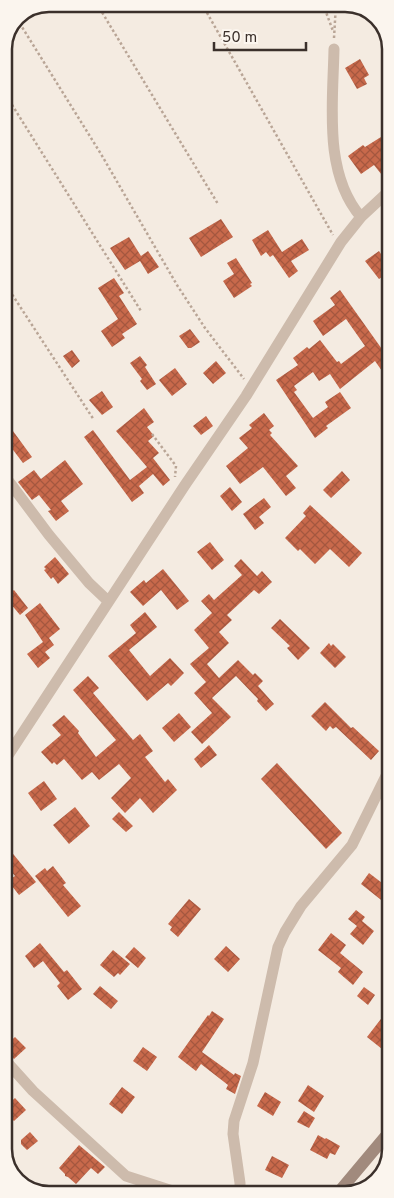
<svg xmlns="http://www.w3.org/2000/svg" width="394" height="1198" font-family="Overpass,sans-serif">
<style>
.building{fill:url(#building-cross-hatch)}
.lines{fill:none;stroke-linecap:round;stroke-linejoin:round}
.path{stroke:#b9a596;stroke-width:2.5;stroke-dasharray:2.5 2.5;stroke-linecap:butt}
.street{stroke:#cdbbac;stroke-width:11}
.secondary{stroke:#a18a7d;stroke-width:12}
.rim{fill:none;stroke:#3b302b;stroke-width:2.5}
</style>
<defs>
<pattern id="building-cross-hatch" width="8" height="8" patternUnits="userSpaceOnUse" patternTransform="scale(1.25)"><rect width="8" height="8" fill="#c8694b"/><path d="M0 0l8 8M0 8l8-8" fill="none" stroke="#a4573f"/></pattern>
</defs>
<rect width="100%" height="100%" fill="#f4ebe1"/>
<path class="building" d="M360,59L369,75L364,78L367,84L357,89L345,68Z
M389,132V184L374,165L361,174L348,156L363,145L365,147Z
M221,219L233,237L201,257L189,238Z
M268,230L282,252L302,239L309,250L291,261L298,271L289,278L273,255L270,257L266,252L261,256L252,240Z
M129,237L141,256L148,251L159,267L148,274L140,261L125,270L110,248Z
M379,251L389,266L385,268L388,273L379,279L365,261Z
M236,258L252,283L250,284L252,286L234,298L223,281L234,274L227,263Z
M114,278L124,293L119,296L137,324L122,334L125,338L112,347L101,331L118,319L98,288Z
M340,290L389,359V381L375,361L340,389L330,374L319,381L313,372L294,386L297,390L294,392L313,418L328,407L325,402L340,392L351,408L326,426L328,428L315,438L276,380L298,365L293,358L307,347L309,349L320,340L337,362L339,361L341,364L365,346L346,319L323,336L313,321L335,305L330,298Z
M190,329L200,342L191,348H188L179,336Z
M72,350L80,361L72,368L63,356Z
M140,356L147,365L145,367L156,384L147,390L140,381L142,379L130,363Z
M216,361L226,373L213,384L203,373Z
M175,368L187,384L172,396L159,380Z
M102,391L113,407L102,415L89,400Z
M144,408L154,422L147,427L154,436L148,441L159,453L153,458L170,480L163,486L153,474L139,486L144,493L132,502L84,437L93,430L130,480L147,467L116,431Z
M264,413L274,426L269,430L272,433L270,435L298,466L286,476L296,488L286,496L263,467L240,484L226,466L248,448L239,438L252,428L249,425Z
M206,416L213,426L201,435L193,426Z
M13,431L32,457L23,463L4,438Z
M65,460L83,484L61,501L69,511L56,521L48,511L51,510L39,495L32,500L18,482L34,470L41,479Z
M342,471L350,480L331,498L323,490Z
M230,487L242,502L232,511L220,496Z
M264,498L271,507L259,517L264,523L255,530L243,514Z
M310,505L362,553L349,567L330,549L315,564L300,549L298,551L285,538L306,516L303,513Z
M210,542L224,560L212,570L197,552Z
M55,557L69,574L58,584L53,577L51,579L44,570L46,569L44,567Z
M241,559L257,576L262,571L272,582L259,594L254,590L227,615L232,620L219,632L229,643L207,664L219,678L238,660L253,675L255,673L263,681L258,686L274,704L266,711L257,701L258,699L236,676L212,698L231,717L202,744L191,732L212,713L194,693L206,682L190,664L209,648L194,630L212,613L201,601L209,594L214,600L242,575L234,566Z
M163,569L189,601L177,610L161,590L143,606L130,592L144,580L146,583Z
M14,590L28,608L20,615L5,597Z
M40,603L60,629L49,638L54,645L45,652L50,658L38,668L27,654L43,642L25,615Z
M145,612L157,627L129,650L150,676L170,658L184,673L171,686L168,683L147,701L108,656L136,633L130,625Z
M280,619L310,648L298,660L287,648L290,646L271,628Z
M329,643L331,646L333,644L346,657L335,668L320,653Z
M88,676L99,688L93,693L133,740L140,734L153,751L145,757L165,782L168,779L177,790L153,813L140,798L125,813L111,798L131,778L119,764L99,780L92,772L82,780L64,759L57,765L54,762L52,764L41,752L61,735L52,725L64,715L79,731L78,733L96,757L116,740L73,690Z
M325,702L351,728L353,727L379,751L371,760L336,727L333,729L330,726L326,731L311,716Z
M179,713L191,727L174,742L162,728Z
M209,745L217,755L201,768L194,759Z
M277,763L342,833L326,849L261,779Z
M44,781L57,799L41,811L28,793Z
M75,807L90,826L69,844L53,825Z
M119,812L133,826L126,832L112,819Z
M5,844L36,882L19,895L8,881L15,876L5,864Z
M53,866L66,883L63,885L81,906L68,917L35,876L45,868L47,871Z
M369,873L390,889V907L361,884Z
M189,899L201,909L178,937L170,930L172,927L168,924Z
M356,910L365,917L362,921L374,931L363,945L350,934L357,926L348,919Z
M331,933L346,945L340,953L363,972L353,985L338,972L341,968L318,950Z
M40,943L64,972L67,970L82,989L68,1000L57,986L60,983L43,961L34,968L25,956Z
M226,946L240,959L228,972L214,959Z
M134,947L146,958L138,968L125,957Z
M113,950L130,964L120,975L118,973L114,977L100,965Z
M100,986L118,1001L111,1009L93,994Z
M364,987L375,995L368,1005L357,996Z
M212,1011L224,1019L202,1052L234,1075L235,1073L241,1076L235,1094L226,1089L228,1085L201,1064L196,1071L178,1057L208,1015L209,1016Z
M384,1015L390,1020V1039L382,1049L367,1037Z
M15,1037L26,1048L14,1059L10,1055L5,1053V1046Z
M143,1047L157,1057L147,1071L133,1061Z
M308,1085L324,1096L314,1112L298,1101Z
M122,1087L135,1097L122,1114L109,1104Z
M265,1092L281,1102L273,1116L257,1106Z
M15,1098L26,1110L14,1121L5,1112V1107Z
M304,1111L315,1118L309,1128L297,1122Z
M30,1132L38,1141L27,1150L21,1144V1140Z
M318,1135L325,1139L326,1138L340,1146L335,1155L330,1153L327,1159L310,1150Z
M79,1145L105,1167L98,1174L91,1168L76,1184L68,1177L65,1176V1174L59,1168Z
M272,1156L289,1165L282,1178L265,1170Z"/>
<g class="lines">
<path class="path" d="M97,4L218,204
M202,4L333,235
M323,4L333,31
M17,19L101,154L177,285L205,328L244,379
M334,38L336,4
M4,92L141,311
M4,282L94,420
M152,434L176,466L175,477"/>
<path class="street" d="M334,49C333,103 323,173 361,217
M4,475L49,535L89,583L108,601
M5,760L185,485L246,396L341,242L361,217L389,191
M5,1060L33,1091L126,1176L182,1194
M240,1193V1183L233,1134L234,1121L253,1063L278,947L285,932L301,906L352,845L390,768"/>
<path class="secondary" d="M338,1193L390,1131"/>
</g>
<path d="M0 0H394V1198H0ZM49 12H345A37 37 0 0 1 382 49V1149A37 37 0 0 1 345 1186H49A37 37 0 0 1 12 1149V49A37 37 0 0 1 49 12Z" fill="#fbf5ee" fill-rule="evenodd"/>
<path class="rim" d="M49 12H345A37 37 0 0 1 382 49V1149A37 37 0 0 1 345 1186H49A37 37 0 0 1 12 1149V49A37 37 0 0 1 49 12Z"/>
<path d="M214 42v8h92v-8" fill="none" stroke="#3b302b" stroke-width="2.5"/>
<text x="222" y="42" font-size="15" fill="#3b302b" stroke="#fbf5ee" stroke-width="4" paint-order="stroke">50 m</text>
</svg>
